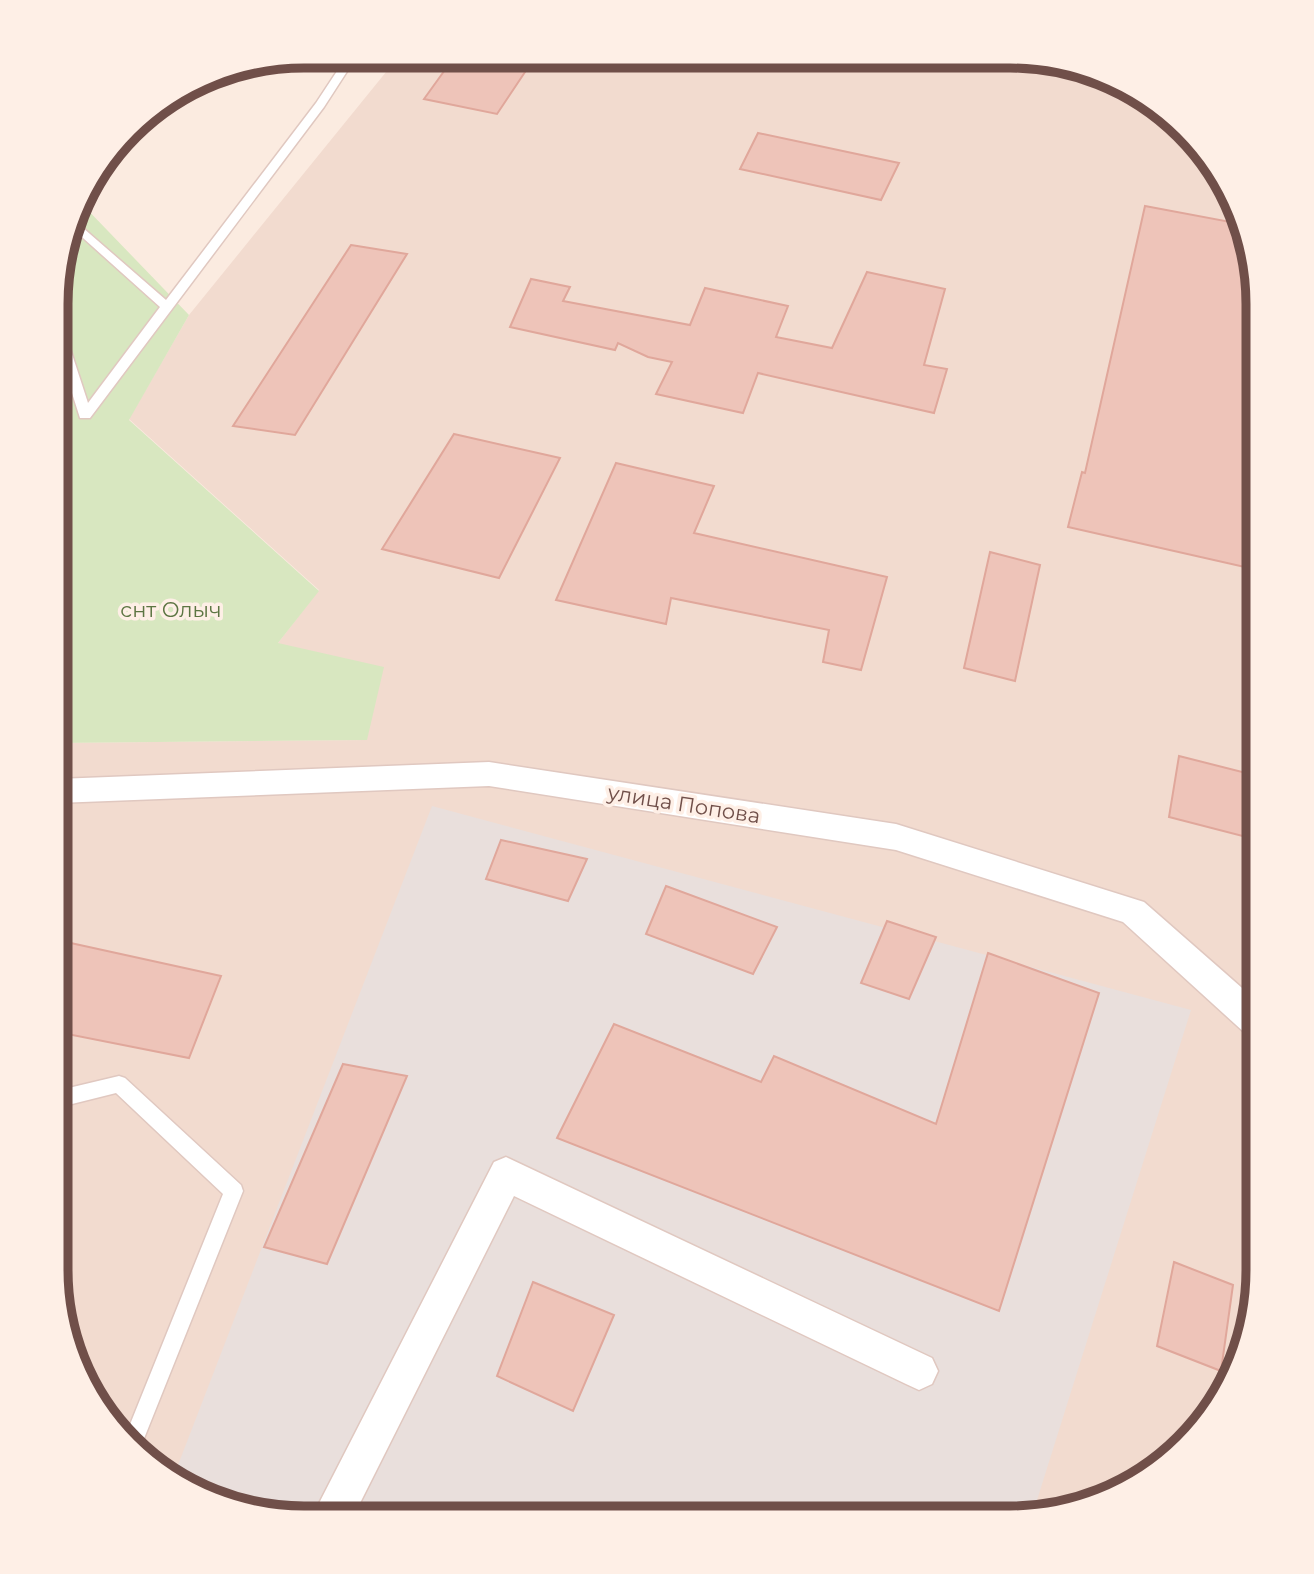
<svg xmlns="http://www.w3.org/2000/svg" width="1314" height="1574" font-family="Montserrat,sans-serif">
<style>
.residential{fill:#f2dbcf}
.industrial{fill:#e9dfdc}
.green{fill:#d8e7c0}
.building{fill:#eec4b9;stroke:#e0a79b;stroke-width:2}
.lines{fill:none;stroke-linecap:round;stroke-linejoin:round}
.lane-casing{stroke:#e0c8c0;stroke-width:3}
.street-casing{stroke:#e0c8c0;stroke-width:3}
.lane{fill:#fff;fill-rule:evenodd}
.street{fill:#fff;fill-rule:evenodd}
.labels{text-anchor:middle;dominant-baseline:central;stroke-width:7;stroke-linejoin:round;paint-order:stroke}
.park-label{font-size:21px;fill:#5c7542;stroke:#feefe6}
.street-label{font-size:21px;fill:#704f49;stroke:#feefe6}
.rim{fill:none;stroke:#704f49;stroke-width:9}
</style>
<rect width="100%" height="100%" fill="#fbebe0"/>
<path class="residential" d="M399,56L1043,58L1148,98L1225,180L1258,303L1257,1287L1225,1394L1134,1485L1026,1517H287L180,1485L89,1394L56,1271L57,743L367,740L278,643L319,590L129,419L189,315Z"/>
<path class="industrial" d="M432,806L1191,1010L1032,1516L287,1517L180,1485L173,1478Z"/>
<path class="green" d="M81,203L189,315L129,420L319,591L278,643L384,667L367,740L57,743L58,271Z"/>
<path class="building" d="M455,56L477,57H535L497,114L424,99Z
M758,133L899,163L881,200L740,169Z
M1145,206L1236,223L1258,303V570L1068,527L1082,472L1085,473Z
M351,245L407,254L295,435L233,426Z
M867,272L945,289L924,365L947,369L934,413L758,373L743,413L656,394L672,362L648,357L618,343L615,350L510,327L531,279L570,287L563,301L690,325L705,288L788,306L776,337L832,348Z
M454,434L560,458L499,578L382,549Z
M616,463L714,486L694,533L887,577L861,670L823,662L829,630L671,598L666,624L556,600Z
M990,552L1040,565L1015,681L964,668Z
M1179,756L1258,776V840L1169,817Z
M501,840L587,859L568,901L486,879Z
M666,886L777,927L753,974L646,934Z
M887,921L936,937L909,999L861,983Z
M57,940L221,976L189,1058L57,1032Z
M988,953L1099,993L999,1311L557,1138L614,1024L761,1082L774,1056L936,1124Z
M343,1064L407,1076L327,1264L264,1247Z
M1174,1262L1233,1285L1221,1371L1157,1346Z
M533,1282L614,1315L573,1411L497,1376Z"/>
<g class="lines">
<defs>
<path id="lane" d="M347,56H357L324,107L90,418H80L58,349V337L68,342L88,403L160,307L73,229L75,221L166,300L316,103Z
M119,1076L125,1078L241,1185L243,1191L141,1446L127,1432L223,1194L116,1093L56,1108V1091Z"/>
<path id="street" d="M489,762L896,824L1144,902L1258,1002V1038L1246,1034L1123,922L896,850L489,786L57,803V779Z
M506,1157L932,1358L938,1371L932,1384L919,1390L906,1384L514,1196L353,1517H312L494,1162Z"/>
</defs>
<use href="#lane" class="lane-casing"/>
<use href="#street" class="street-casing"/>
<use href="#lane" class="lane"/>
<use href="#street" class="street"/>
</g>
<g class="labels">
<g class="park-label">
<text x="171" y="609">снт Олыч</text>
</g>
<g class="street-label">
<text transform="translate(684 804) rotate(9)">улица Попова</text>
</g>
</g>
<path d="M0 0H1314V1574H0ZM304 68H1010A236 236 0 0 1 1246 304V1270A236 236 0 0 1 1010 1506H304A236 236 0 0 1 68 1270V304A236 236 0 0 1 304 68Z" fill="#feefe6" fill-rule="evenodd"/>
<path class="rim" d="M304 68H1010A236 236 0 0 1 1246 304V1270A236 236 0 0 1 1010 1506H304A236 236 0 0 1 68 1270V304A236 236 0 0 1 304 68Z"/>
</svg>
